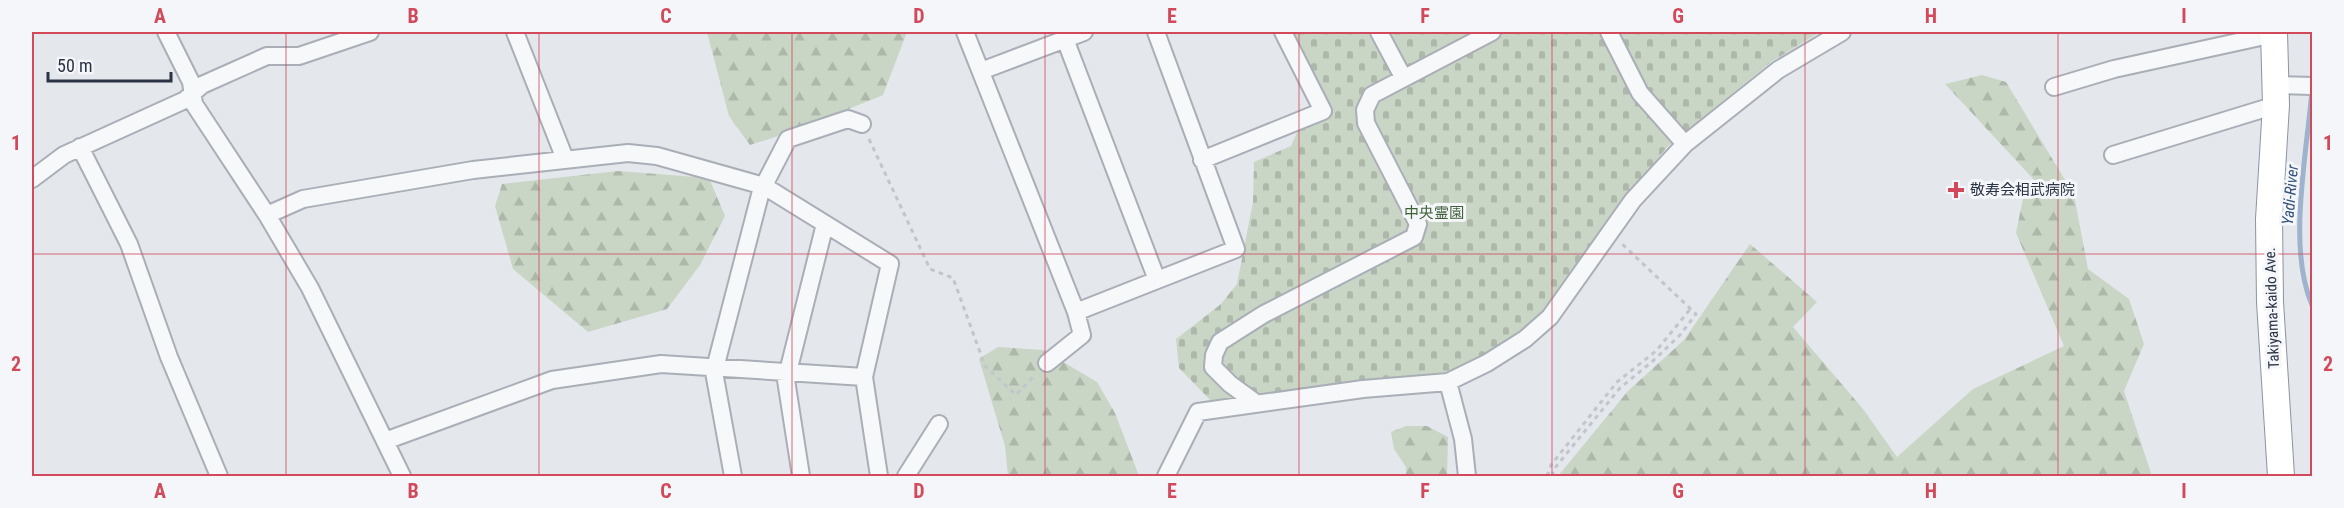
<svg xmlns="http://www.w3.org/2000/svg" width="2344" height="508" font-family="'Roboto Condensed','Noto Sans JP',sans-serif">
<style>
.forest{fill:url(#forest-firs)}
.cemetery{fill:url(#cemetery-stones)}
.lines{fill:none;stroke-linecap:round;stroke-linejoin:round}
.stream{stroke:#9fb4cc;stroke-width:5}
.minor-casing{stroke:#a9aeb7;stroke-width:20}
.highway-casing{stroke:#8b94a3;stroke-width:28}
.path{stroke:#c2c5cb;stroke-width:3;stroke-dasharray:4.5 4.5;stroke-linecap:butt}
.minor{stroke:#f7f8fa;stroke-width:16}
.highway{stroke:#fff;stroke-width:26}
.grid{fill:none;stroke:#d1495b;stroke-width:1.5;stroke-opacity:0.55}
.poi-dot{fill:#d1495b;stroke:#f4f6f9;stroke-width:2}
.labels{text-anchor:middle;dominant-baseline:central;stroke-width:6;stroke-linejoin:round;paint-order:stroke}
.poi-label{font-size:15px;fill:#2b3445;stroke:#f4f6f9;text-anchor:start}
.park-label{font-size:15px;fill:#3f6138;stroke:#f4f6f9}
.street-label{font-size:15px;fill:#2b3445;stroke:#f4f6f9}
.water-label{font-size:16px;font-style:italic;fill:#34527a;stroke:#f4f6f9}
.neatline{fill:none;stroke:#d1495b;stroke-width:2}
.grid-label{font-size:20px;text-anchor:middle;font-weight:bold;fill:#d1495b}
</style>
<defs>
<pattern id="forest-firs" width="22" height="20" patternUnits="userSpaceOnUse" patternTransform="scale(1.5)"><rect width="22" height="20" fill="#c9d6c5"/><path d="M5 1l3.5 6h-7zM16 11l3.5 6h-7z" fill="#adb8ab"/></pattern>
<pattern id="cemetery-stones" width="16" height="16" patternUnits="userSpaceOnUse" patternTransform="scale(1.5)"><rect width="16" height="16" fill="#c9d6c5"/><path d="M2 7V4a2 2 0 0 1 4 0v3zM10 15v-3a2 2 0 0 1 4 0v3z" fill="#adb8ab"/></pattern>
</defs>
<rect width="100%" height="100%" fill="#e4e7ec"/>
<path class="forest" d="M707,32H907L883,95L797,130L750,145L729,116Z
M1982,75L2006,82L2074,195L2088,269L2129,299L2144,344L2124,391L2152,476H1558L1628,391L1684,340L1750,244L1817,302L1793,327L1863,409L1897,457L1973,389L2064,346L2016,233L2023,198L2036,182L1945,84Z
M618,171L709,178L725,216L700,265L667,309L588,332L513,269L495,206L502,184Z
M998,347L1043,350L1097,382L1115,413L1139,476H1008L1005,446L979,359Z
M1406,426H1427L1448,437L1447,476H1406V467L1394,449L1391,432Z"/>
<path class="cemetery" d="M1289,32H1820L1771,62L1667,147L1582,256L1546,310L1519,335L1489,353L1450,371L1429,376L1355,380L1214,404L1179,368L1176,339L1221,304L1237,284L1253,202L1254,162L1291,146L1302,122L1327,113Z"/>
<g class="lines">
<path class="stream" d="M2312,90C2307,153 2287,247 2312,305"/>
<defs>
<path id="minor" d="M166,32L191,82L194,104L267,215L310,288L402,476
M515,32L565,159
M965,32L1076,312L1236,249L1156,32
M1379,32L1403,77
M1609,32L1640,93L1685,144
M1065,39L1157,280
M981,71L1084,32
M2276,85L2312,86
M2054,87L2114,69L2274,34
M80,147L129,244L169,357L219,476
M2113,155L2276,105
M1202,160L1323,111L1283,32
M32,179L64,155L185,100L202,85L267,56H299L370,32
M267,215L303,199L473,170L628,153L657,156L764,186L890,264L864,377L661,364L552,380L385,441
M1047,363L1082,335L1076,312
M864,377L879,476
M1448,382L1463,439L1467,476
M1256,403L1230,384L1213,367L1214,355L1220,342L1264,314L1414,237L1418,224L1366,123L1365,110L1372,95L1492,32
M733,476L714,372L761,191L788,139L848,119L862,124
M801,476L786,380L825,224
M906,476L939,424
M1166,476L1198,412L1363,389L1448,382L1487,363L1525,339L1550,317L1633,200L1685,144L1778,70L1842,32"/>
<path id="highway" d="M2274,32L2276,105L2269,219L2270,302L2281,476"/>
</defs>
<use href="#minor" class="minor-casing"/>
<use href="#highway" class="highway-casing"/>
<path class="path" d="M869,139L930,269L953,278L985,366L1016,395L1036,374
M1547,476L1551,465L1617,382L1656,351L1692,307
M1552,476L1554,469L1620,388L1654,360L1680,335L1696,314L1621,243"/>
<use href="#minor" class="minor"/>
<use href="#highway" class="highway"/>
</g>
<path class="grid" d="M286,32V476M539,32V476M792,32V476M1045,32V476M1299,32V476M1552,32V476M1805,32V476M2058,32V476M32,254H2312"/>
<path class="poi-dot" d="M1953 181h6v6h6v6h-6v6h-6v-6h-6v-6h6z"/>
<g class="labels">
<g class="poi-label">
<text x="1970" y="190">敬寿会相武病院</text>
</g>
<g class="park-label">
<text x="1434" y="213">中央霊園</text>
</g>
<g class="street-label">
<text transform="translate(2272 308) rotate(-92)">Takiyama-kaido Ave.</text>
</g>
<g class="water-label">
<text transform="translate(2290 195) rotate(-85)">Yadi-River</text>
</g>
</g>
<rect width="2344" height="508" fill="none" stroke="#f4f6f9" stroke-width="66"/>
<path d="M48 72v9h123v-9" fill="none" stroke="#2b3445" stroke-width="3"/>
<text x="57" y="72" font-size="18" fill="#2b3445" stroke="#f4f6f9" stroke-width="4.5" paint-order="stroke">50 m</text>
<rect x="33" y="33" width="2278" height="442" class="neatline"/>
<g class="grid-label">
<text x="160" y="23">A</text>
<text x="413" y="23">B</text>
<text x="666" y="23">C</text>
<text x="919" y="23">D</text>
<text x="1172" y="23">E</text>
<text x="1425" y="23">F</text>
<text x="1678" y="23">G</text>
<text x="1931" y="23">H</text>
<text x="2184" y="23">I</text>
<text x="16" y="150">1</text>
<text x="2328" y="150">1</text>
<text x="16" y="371">2</text>
<text x="2328" y="371">2</text>
<text x="160" y="498">A</text>
<text x="413" y="498">B</text>
<text x="666" y="498">C</text>
<text x="919" y="498">D</text>
<text x="1172" y="498">E</text>
<text x="1425" y="498">F</text>
<text x="1678" y="498">G</text>
<text x="1931" y="498">H</text>
<text x="2184" y="498">I</text>
</g>
</svg>
